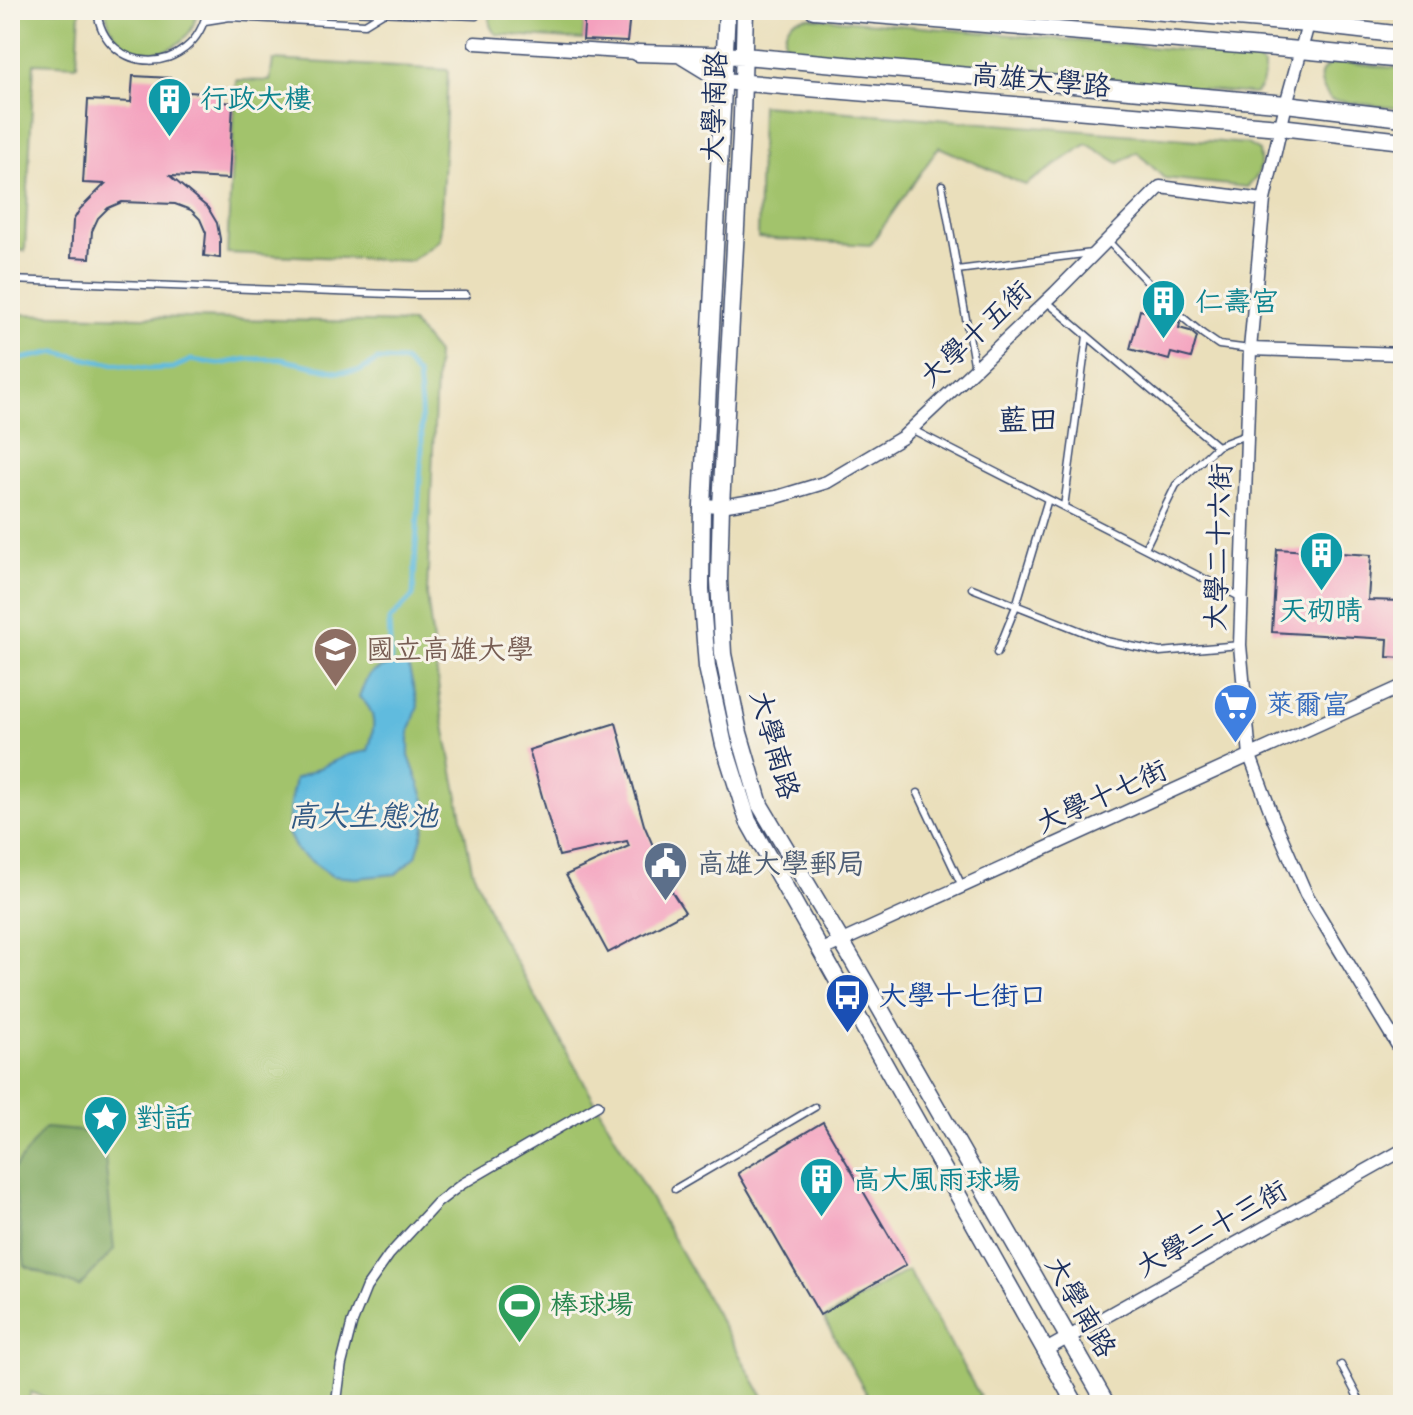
<svg xmlns="http://www.w3.org/2000/svg" width="1413" height="1415" font-family="Pangolin,'LXGW WenKai TC',sans-serif">
<style>
.green{fill:#a2c36c;stroke:#5e7965;stroke-width:2}
.forest{fill:#81a960;stroke:#4e6c5f;stroke-width:2}
.water{fill:#60bbde;stroke:#3e759e;stroke-width:2}
.lines{fill:none;stroke-linecap:round;stroke-linejoin:round}
.stream{stroke:#60bbde;stroke-width:5}
.building{fill:#f4a0be}
.service-casing{stroke:#3a496c;stroke-width:9}
.pedestrian-casing{stroke:#3a496c;stroke-width:12}
.minor-casing{stroke:#3a496c;stroke-width:15}
.tertiary-casing{stroke:#3a496c;stroke-width:19}
.service{stroke:#fff;stroke-width:6}
.pedestrian{stroke:#fff;stroke-width:9}
.minor{stroke:#fff;stroke-width:12}
.tertiary{stroke:#fff;stroke-width:16}
.labels{text-anchor:middle;dominant-baseline:central;stroke-width:6;stroke-linejoin:round;paint-order:stroke}
.street-label{font-size:28px;fill:#1b2f5e;stroke:#f7f3e8}
.culture-label{font-size:28px;fill:#0d838f;stroke:#f7f3e8;text-anchor:start}
.education-label{font-size:28px;fill:#785e54;stroke:#f7f3e8;text-anchor:start}
.shop-label{font-size:28px;fill:#366cbe;stroke:#f7f3e8;text-anchor:start}
.service-label{font-size:28px;fill:#4e5e75;stroke:#f7f3e8;text-anchor:start}
.transit-label{font-size:28px;fill:#164399;stroke:#f7f3e8;text-anchor:start}
.leisure-label{font-size:28px;fill:#27864d;stroke:#f7f3e8;text-anchor:start}
.neighbourhood-label{font-size:30px;fill:#1b2f5e;stroke:#f7f3e8}
.water-label{font-size:30px;font-style:italic;fill:#305984;stroke:#f7f3e8}
</style>
<rect width="100%" height="100%" fill="#f7f3e8"/>
<filter id="ink" filterUnits="userSpaceOnUse"><feTurbulence type="fractalNoise" baseFrequency=".0125" numOctaves="2"/><feDisplacementMap in="SourceGraphic" scale="16" xChannelSelector="R" yChannelSelector="G"/><feConvolveMatrix kernelMatrix="1 2 1 2 8 2 1 2 1" color-interpolation-filters="sRGB"/></filter>
<filter id="wash" filterUnits="userSpaceOnUse"><feTurbulence type="fractalNoise" baseFrequency=".006" numOctaves="4" result="noise"/><feDisplacementMap in="SourceGraphic" scale="32" xChannelSelector="R" yChannelSelector="G"/><feGaussianBlur stdDeviation="1.8" result="paint"/><feColorMatrix in="noise" values="0 0 0 0 0 0 0 0 0 0 0 0 0 0 0 0 0 1.4 0 .05"/><feComposite in="paint" operator="in"/></filter>
<g filter="url(#wash)">
<rect width="100%" height="100%" fill="#eadfbb"/>
<path class="green" d="M10,10H80L77,65L34,63L25,251L10,249Z
M105,10H197C196,19 194,27 188,34C169,59 127,58 111,29C108,23 107,16 105,10Z
M494,10L585,11L583,40L496,34C488,27 488,18 494,10Z
M806,17L1250,56L1264,66C1264,78 1264,86 1254,94L797,55C793,53 788,51 786,47C782,39 786,26 793,21C796,19 803,18 806,17Z
M273,60L448,70L440,240L411,261L227,253L236,80L270,81Z
M1343,62L1403,69V109L1331,100C1316,81 1315,65 1343,62Z
M761,105L1247,144L1259,151C1262,168 1260,176 1247,187L1164,178L1137,152L1119,163L1087,144L1025,185L939,147L870,245L758,238Z
M10,314L412,323L437,353L427,595L442,715L472,869L498,931L768,1405H66L31,1392L27,1405H10Z
M908,1270L980,1396L964,1405H873L824,1319Z"/>
<path class="forest" d="M45,1128L91,1132L105,1157L114,1250L79,1287L25,1266L12,1171Z"/>
<path class="water" d="M391,665H408L418,706L409,733V756L425,800V826L416,856L396,874L356,878L332,876L297,851L288,833L290,803L295,779L348,755L368,751C374,731 379,712 359,697C367,676 368,671 391,665Z"/>
<g class="lines">
<path class="stream" d="M10,353L21,359L56,352L96,361L148,369L173,368L191,360L219,364L248,359H280L338,372L360,371L378,360L404,361L418,376L421,408L422,447L413,596L389,621L391,665"/>
</g>
<g id="blocks">
<path class="building" d="M585,11L630,14L627,42L583,40Z
M133,76L171,78L170,91L222,94V102L233,103L229,179L170,176L208,208L217,223L220,239V258L204,256L206,233L200,219L191,210L175,204L122,202L108,208L98,218L92,231L90,258L71,257L73,221L80,209L105,184L83,183L88,100L131,102Z
M1140,310L1177,320L1180,323L1179,328L1190,331L1197,337L1191,358L1171,353L1169,360L1130,349Z
M1277,549L1371,555L1368,600L1403,601V658L1387,657L1388,639L1272,632Z
M616,723L644,825L667,878L665,881L685,912L608,953L566,875L629,846L627,841L559,856L529,750Z
M823,1122L906,1265L820,1315L738,1173Z"/>
</g>
</g>
<g filter="url(#ink)">
<use href="#blocks" fill-opacity="0" stroke="#3a496c" stroke-width="2"/>
<g class="lines">
<defs>
<path id="service" d="M97,10C104,77 194,78 207,10
M324,10L476,16
M205,21L230,17L365,24L383,13
M942,185L975,369
M1107,240L1175,311L1203,334L1219,345L1250,349
M957,270L1092,253
M10,280L418,295H466
M1046,301L1217,446
M911,429L1242,598
M1064,507L1087,336
M1145,548L1176,485L1217,446L1246,435
M972,588L1106,641L1160,652L1240,645
M997,653L1016,606L1048,499
M918,793L962,886
M1403,924L1401,926L1403,934
M675,1189L815,1107
M1341,1365L1362,1405"/>
<path id="pedestrian" d="M336,1405L341,1366L352,1323L366,1288L389,1255L437,1203L462,1184L598,1105"/>
<path id="minor" d="M1312,10L1286,104L1264,200L1250,349L1240,645L1250,756L1273,818L1306,894L1403,1054
M475,43L638,53
M1250,349L1403,354
M702,505L721,506L777,497L827,482L903,437L1055,293L1160,187L1264,200
M820,951L1403,686
M1044,1351L1403,1150"/>
<path id="tertiary" d="M727,10L702,505L701,589L707,667L724,745L748,821L1076,1405
M745,10L742,116L721,506L719,580L723,654L739,733L760,805L853,961L1107,1405
M814,10L1300,50L1403,60
M1139,10L1308,24L1403,35
M638,53L744,56L1286,104L1403,118
M682,56L723,81L1280,127L1403,141"/>
</defs>
<use href="#service" class="service-casing"/>
<use href="#pedestrian" class="pedestrian-casing"/>
<use href="#minor" class="minor-casing"/>
<use href="#tertiary" class="tertiary-casing"/>
<use href="#service" class="service"/>
<use href="#pedestrian" class="pedestrian"/>
<use href="#minor" class="minor"/>
<use href="#tertiary" class="tertiary"/>
</g>
</g>
<defs>
<symbol id="building-pin" viewBox="-11 -11 22 30"><path d="M0 17L-7.5 6A9.5 9.5 0 1 1 7.5 6Z" fill="#0f9aa8" stroke="#f7f3e8"/><path d="M-4-6H4V6H1V3H-1V6H-4ZM-2.5-4.3h1.7v1.8h-1.7ZM.8-4.3h1.7v1.8H.8ZM-2.5-1h1.7V.8h-1.7ZM.8-1h1.7V.8H.8Z" fill="#fff"/></symbol>
<symbol id="university-pin" viewBox="-11 -11 22 30"><path d="M0 17L-7.5 6A9.5 9.5 0 1 1 7.5 6Z" fill="#8d6e63" stroke="#f7f3e8"/><path d="M0-5L7-2L0 1L-7-2ZM-4 1L0 2.5L4 1V4Q0 6-4 4Z" fill="#fff"/></symbol>
<symbol id="supermarket-pin" viewBox="-11 -11 22 30"><path d="M0 17L-7.5 6A9.5 9.5 0 1 1 7.5 6Z" fill="#3f7fe0" stroke="#f7f3e8"/><path d="M-6-5.5h2.5l.6 2H6L4.5 2H-2.5L-4.4-4H-6ZM-1.5 3.2a1.3 1.3 0 1 0 .1 0ZM3 3.2a1.3 1.3 0 1 0 .1 0Z" fill="#fff"/></symbol>
<symbol id="civic-pin" viewBox="-11 -11 22 30"><path d="M0 17L-7.5 6A9.5 9.5 0 1 1 7.5 6Z" fill="#5c6f8a" stroke="#f7f3e8"/><path d="M-.6-6.5H3V-4.5H.6V-3L4-1V1h2V6H-6V1h2V-1L-.6-3ZM-1.2 2.5V6h2.4V2.5Z" fill="#fff"/></symbol>
<symbol id="bus-pin" viewBox="-11 -11 22 30"><path d="M0 17L-7.5 6A9.5 9.5 0 1 1 7.5 6Z" fill="#1a4fb4" stroke="#f7f3e8"/><path d="M-5-6H5V4H4V6H2V4H-2V6H-4V4H-5ZM-3.5-4V0h7V-4ZM-3.5 1.2v1.5H-2V1.2ZM2 1.2v1.5H3.5V1.2Z" fill="#fff"/></symbol>
<symbol id="sight-pin" viewBox="-11 -11 22 30"><path d="M0 17L-7.5 6A9.5 9.5 0 1 1 7.5 6Z" fill="#0f9aa8" stroke="#f7f3e8"/><path d="M0-6L1.8-2.2L6-1.7L2.9 1.2L3.7 5.4L0 3.3L-3.7 5.4L-2.9 1.2L-6-1.7L-1.8-2.2Z" fill="#fff"/></symbol>
<symbol id="stadium-pin" viewBox="-11 -11 22 30"><path d="M0 17L-7.5 6A9.5 9.5 0 1 1 7.5 6Z" fill="#2e9e5b" stroke="#f7f3e8"/><path d="M0-5a6.5 5 0 1 0 0 10a6.5 5 0 1 0 0-10ZM-3.5-1.8h7v3.6h-7Z" fill="#fff"/></symbol>
</defs>
<g fill-rule="evenodd">
<use href="#building-pin" x="144" y="74" width="51" height="69"/>
<use href="#building-pin" x="1138" y="276" width="51" height="69"/>
<use href="#building-pin" x="1296" y="528" width="51" height="69"/>
<use href="#university-pin" x="310" y="624" width="51" height="69"/>
<use href="#supermarket-pin" x="1210" y="680" width="51" height="69"/>
<use href="#civic-pin" x="640" y="838" width="51" height="69"/>
<use href="#bus-pin" x="822" y="970" width="51" height="69"/>
<use href="#sight-pin" x="80" y="1092" width="51" height="69"/>
<use href="#building-pin" x="796" y="1154" width="51" height="69"/>
<use href="#stadium-pin" x="494" y="1280" width="51" height="69"/>
</g>
<g class="labels">
<g class="street-label">
<text transform="translate(1041 81) rotate(5)">高雄大學路</text>
<text transform="translate(715 107) rotate(-88)">大學南路</text>
<text transform="translate(976 334) rotate(-43)">大學十五街</text>
<text transform="translate(1219 547) rotate(-88)">大學二十六街</text>
<text transform="translate(774 745) rotate(74)">大學南路</text>
<text transform="translate(1102 797) rotate(-24)">大學十七街</text>
<text transform="translate(1212 1229) rotate(-29)">大學二十三街</text>
<text transform="translate(1080 1307) rotate(60)">大學南路</text>
</g>
<g class="culture-label">
<text x="200" y="99">行政大樓</text>
<text x="1195" y="302">仁壽宮</text>
<text x="1321" y="611" text-anchor="middle">天砌晴</text>
<text x="136" y="1118">對話</text>
<text x="853" y="1180">高大風雨球場</text>
</g>
<g class="education-label">
<text x="366" y="650">國立高雄大學</text>
</g>
<g class="shop-label">
<text x="1266" y="705">萊爾富</text>
</g>
<g class="service-label">
<text x="697" y="864">高雄大學郵局</text>
</g>
<g class="transit-label">
<text x="879" y="996">大學十七街口</text>
</g>
<g class="leisure-label">
<text x="550" y="1305">棒球場</text>
</g>
<g class="neighbourhood-label">
<text x="1028" y="420">藍田</text>
</g>
<g class="water-label">
<text x="363" y="816">高大生態池</text>
</g>
</g>
<rect width="1413" height="1415" fill="none" stroke="#f7f3e8" stroke-width="40"/>
</svg>
